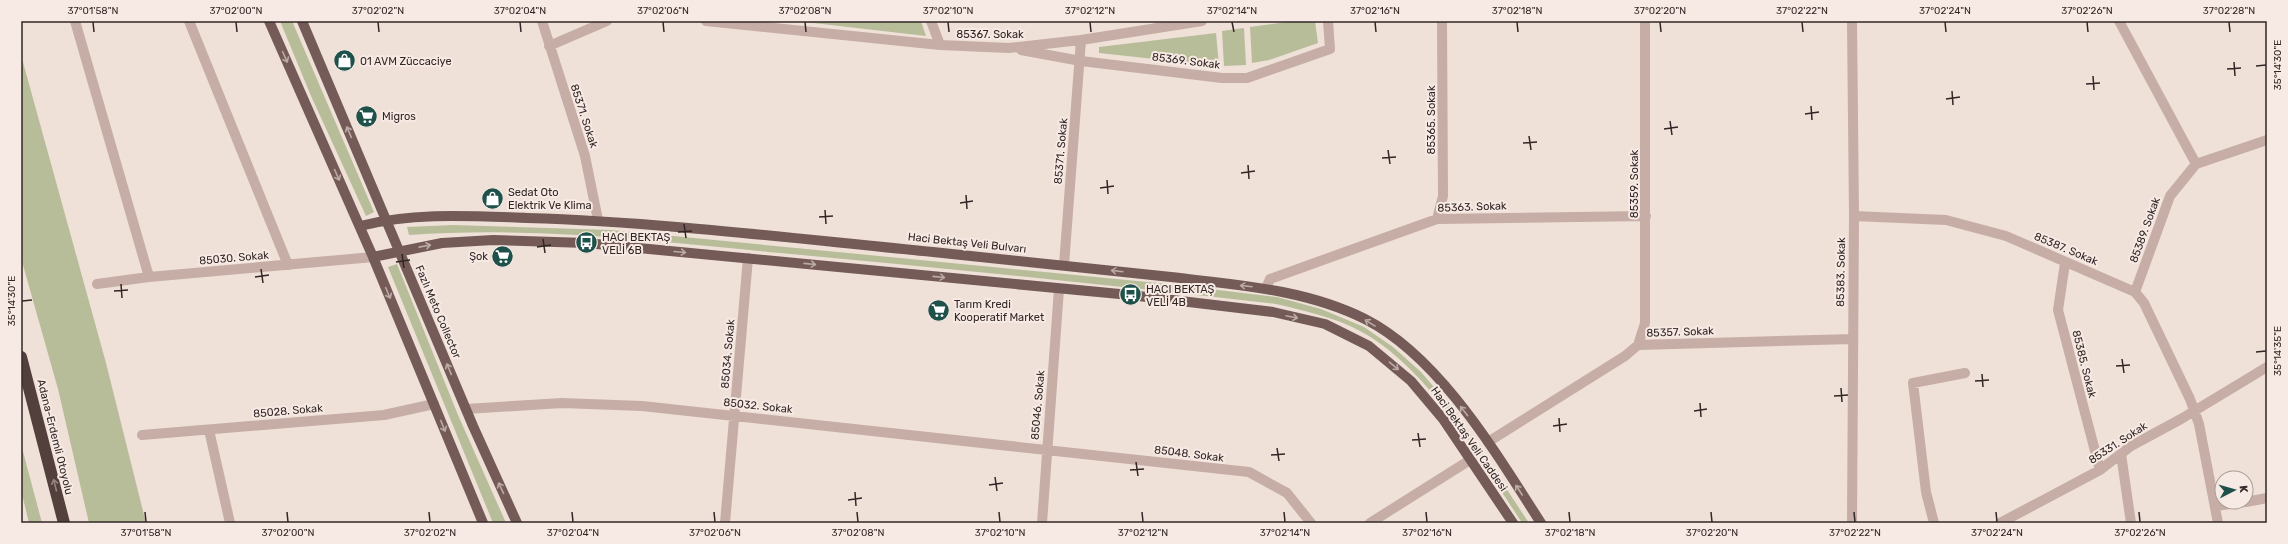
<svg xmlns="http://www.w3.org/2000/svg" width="2288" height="544" font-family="Rubik,sans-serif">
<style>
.green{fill:#b8bd99}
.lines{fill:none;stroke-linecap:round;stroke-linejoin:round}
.minor{stroke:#c6ada5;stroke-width:10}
.major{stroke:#745b57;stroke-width:10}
.highway{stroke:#53403d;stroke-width:12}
.oneway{stroke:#bcaaa5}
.oneway2{stroke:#958480}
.ticks{fill:none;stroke:#322726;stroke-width:1.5}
.labels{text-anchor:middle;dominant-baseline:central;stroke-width:4;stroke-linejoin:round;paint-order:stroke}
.street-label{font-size:11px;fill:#322726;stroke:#f7eae4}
.poi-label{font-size:11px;fill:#322726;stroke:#f7eae4;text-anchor:start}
.neatline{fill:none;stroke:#322726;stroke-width:1.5}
.ticks-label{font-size:10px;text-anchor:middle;fill:#322726}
</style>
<rect width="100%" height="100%" fill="#efe0d8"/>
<path class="green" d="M280,21H292L374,212L366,216L311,96Z
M796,21H921L926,36Z
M1295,21H1315L1318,43L1269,60L1252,63L1250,27Z
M1244,28L1246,65L1224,66L1222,31Z
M1216,33L1219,66L1099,53V47Z
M21,55L106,363L146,523H89L58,389L21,258Z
M453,225L611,230L1168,284L1277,297L1321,309L1364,327L1393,347L1421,372L1457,414L1529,523H1522C1481,460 1428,367 1360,331C1334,317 1305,311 1276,304C1111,285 946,268 780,253C657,241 532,226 409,235L407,227Z
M397,264L458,415L506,523H493L388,267Z
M21,444L42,523H29L21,490Z"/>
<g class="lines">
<path class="minor" d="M75,21L149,277
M189,21L288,265
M542,21L585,156L598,220
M706,21L940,45L1009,48L1081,40L1202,21
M931,21L940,45
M1852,21L1854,216L1852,523
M2119,21L2196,164
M549,46L607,21
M1021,50L1081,61L1222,78H1247L1330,49L1328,21
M1854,216L1946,220L2006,236L2135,292L2144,303L2190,399L2199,424L2218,523
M1437,219L1443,196L1442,21
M2065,263L2058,310L2100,470
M1064,265L1081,40
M97,284L149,277L373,257
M1266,288L1270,279L1437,219L1646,216
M2135,292L2170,196L2196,164L2267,140
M1638,345L1645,323V21
M466,409L562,403L642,406L1249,472L1287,493L1311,523
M209,430L230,523
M142,435L384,415L434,404
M1488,442L1625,356L1638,345L1853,339
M2121,454L2131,523
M2246,502L2267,498
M2216,506L2244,502
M725,523L748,258
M1042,523L1059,289
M1370,523L1470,460
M1934,523L1926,492L1913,383L1965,373
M2000,523L2100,470L2131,446L2181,419L2267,367"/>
<path class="major" d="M269,21L373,257L483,523
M302,21L473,426L517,523
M360,226C414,212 471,216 527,218C662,222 798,239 933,252C1012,260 1091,268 1171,277C1237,285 1305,289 1365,319C1440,357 1497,455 1541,523
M373,257L442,243L493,240L586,243L1130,295L1273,312L1325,324L1369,346L1411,381L1443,419L1513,523"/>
<path class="highway" d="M21,357L64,523"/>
</g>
<defs><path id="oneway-shaft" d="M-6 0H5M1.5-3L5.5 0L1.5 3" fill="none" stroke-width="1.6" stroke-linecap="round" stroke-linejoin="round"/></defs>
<g class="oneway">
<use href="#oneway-shaft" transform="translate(285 57) rotate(66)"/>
<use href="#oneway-shaft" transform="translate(349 132) rotate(-113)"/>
<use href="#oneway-shaft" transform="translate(337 175) rotate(66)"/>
<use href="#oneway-shaft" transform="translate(425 246) rotate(-11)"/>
<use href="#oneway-shaft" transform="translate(680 252) rotate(5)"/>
<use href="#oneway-shaft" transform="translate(810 264) rotate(6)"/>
<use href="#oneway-shaft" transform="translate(1117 271) rotate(-173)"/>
<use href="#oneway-shaft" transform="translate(939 277) rotate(6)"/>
<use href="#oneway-shaft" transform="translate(1246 286) rotate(-173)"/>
<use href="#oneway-shaft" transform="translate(388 293) rotate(67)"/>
<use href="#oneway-shaft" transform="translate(1292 317) rotate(12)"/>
<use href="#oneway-shaft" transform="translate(1370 323) rotate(-148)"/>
<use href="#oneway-shaft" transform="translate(1394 366) rotate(40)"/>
<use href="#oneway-shaft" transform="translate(449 369) rotate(-113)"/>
<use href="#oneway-shaft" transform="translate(1464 411) rotate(-128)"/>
<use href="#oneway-shaft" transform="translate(443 426) rotate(68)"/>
<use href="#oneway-shaft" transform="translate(501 488) rotate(-115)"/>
<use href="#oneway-shaft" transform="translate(1519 490) rotate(-123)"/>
</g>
<use class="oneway2" href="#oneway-shaft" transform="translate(55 485) rotate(-104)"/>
<path class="ticks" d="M93,22L94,32M236,22L237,32M378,22L379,32M520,22L521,32M663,22L664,32M805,22L806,32M948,22L949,32M1090,22L1091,32M1232,22L1234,32M1375,22L1376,32M1517,22L1518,32M1660,22L1661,32M1802,22L1803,32M1945,22L1946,32M2087,22L2088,32M2229,22L2230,32M2234,62L2235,76M2256,66L2266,65M2227,69L2241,68M2093,76L2094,90M2086,84L2100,83M1952,91L1953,105M1946,99L1960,97M1811,106L1812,120M1805,114L1819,112M1670,121L1672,135M1664,129L1678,127M1529,136L1531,150M1523,143L1537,142M1388,150L1390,164M1382,158L1396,157M1248,165L1249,179M1241,173L1255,171M1107,180L1108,194M1100,188L1114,186M966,195L967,209M960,203L973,201M825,210L826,224M819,217L833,216M684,224L686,238M678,232L692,231M543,239L545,253M537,247L551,245M402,254L404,268M396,262L410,260M261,269L263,283M255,277L269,275M121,284L122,298M114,291L128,290M22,301L32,300M2256,352L2266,351M2122,359L2124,373M2116,366L2130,365M1982,374L1983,387M1975,381L1989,380M1841,388L1842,402M1834,396L1848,395M1700,403L1701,417M1694,411L1707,409M1559,418L1560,432M1553,426L1567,424M1418,433L1420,447M1412,440L1426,439M1277,448L1279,461M1271,455L1285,454M1136,462L1138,476M1130,470L1144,469M995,477L997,491M989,485L1003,483M855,492L856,506M848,500L862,498M145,512L146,522M287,512L288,522M429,512L430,522M572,512L573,522M714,512L715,522M857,512L858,522M999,512L1000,522M1142,512L1143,522M1284,512L1285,522M1426,512L1427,522M1569,512L1570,522M1711,512L1712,522M1854,512L1855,522M1996,512L1997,522M2139,512L2140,522"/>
<defs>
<symbol id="shop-disc" viewBox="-11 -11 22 22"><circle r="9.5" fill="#1e514a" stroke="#f7eae4"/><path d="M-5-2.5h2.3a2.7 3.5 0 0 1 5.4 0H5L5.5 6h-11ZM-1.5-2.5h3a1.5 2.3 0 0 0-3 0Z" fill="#fff"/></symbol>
<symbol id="supermarket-disc" viewBox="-11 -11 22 22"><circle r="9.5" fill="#1e514a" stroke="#f7eae4"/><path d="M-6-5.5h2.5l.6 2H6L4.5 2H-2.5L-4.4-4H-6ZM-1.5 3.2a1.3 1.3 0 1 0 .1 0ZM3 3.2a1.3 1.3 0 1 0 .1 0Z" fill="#fff"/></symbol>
<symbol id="bus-disc" viewBox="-11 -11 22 22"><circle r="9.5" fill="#1e514a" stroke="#f7eae4"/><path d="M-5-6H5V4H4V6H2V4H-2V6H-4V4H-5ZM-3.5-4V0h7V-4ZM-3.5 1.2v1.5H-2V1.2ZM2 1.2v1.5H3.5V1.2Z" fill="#fff"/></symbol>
</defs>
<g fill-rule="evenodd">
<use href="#shop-disc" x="332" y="48" width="25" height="25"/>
<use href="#supermarket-disc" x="354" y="104" width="25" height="25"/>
<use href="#shop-disc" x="480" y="186" width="25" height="25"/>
<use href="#bus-disc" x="574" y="230" width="25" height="25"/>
<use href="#supermarket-disc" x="490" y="244" width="25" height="25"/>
<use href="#bus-disc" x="1118" y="282" width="25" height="25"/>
<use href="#supermarket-disc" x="926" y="298" width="25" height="25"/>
</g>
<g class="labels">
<g class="street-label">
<text x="990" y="34">85367. Sokak</text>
<text transform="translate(1186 61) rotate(7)">85369. Sokak</text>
<text transform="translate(584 116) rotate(72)">85371. Sokak</text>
<text transform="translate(1431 120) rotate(-90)">85365. Sokak</text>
<text transform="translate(1061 151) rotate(-85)">85371. Sokak</text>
<text transform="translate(1634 184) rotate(-90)">85359. Sokak</text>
<text transform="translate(1472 207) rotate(-2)">85363. Sokak</text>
<text transform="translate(2145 230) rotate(-70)">85389. Sokak</text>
<text transform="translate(967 243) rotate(6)">Haci Bektaş Veli Bulvarı</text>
<text transform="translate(2066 249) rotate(23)">85387. Sokak</text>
<text transform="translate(234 258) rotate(-5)">85030. Sokak</text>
<text transform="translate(1841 272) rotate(-89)">85383. Sokak</text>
<text transform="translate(438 312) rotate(67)">Fazlı Meto Collector</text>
<text transform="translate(1680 332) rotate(-2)">85357. Sokak</text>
<text transform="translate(728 354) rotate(-85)">85034. Sokak</text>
<text transform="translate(2084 364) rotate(76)">85385. Sokak</text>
<text transform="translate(1038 405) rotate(-85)">85046. Sokak</text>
<text transform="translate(758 406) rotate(6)">85032. Sokak</text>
<text transform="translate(288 411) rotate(-5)">85028. Sokak</text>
<text transform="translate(55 437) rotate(76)">Adana-Erdemli Otoyolu</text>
<text transform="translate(1469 439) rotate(55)">Haci Bektaş Veli Caddesi</text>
<text transform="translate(2118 443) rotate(-33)">85331. Sokak</text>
<text transform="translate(1189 454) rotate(7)">85048. Sokak</text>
</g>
<g class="poi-label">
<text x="360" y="61">01 AVM Züccaciye</text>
<text x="382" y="116">Migros</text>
<text x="508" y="192">Sedat Oto<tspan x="508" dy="13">Elektrik Ve Klima</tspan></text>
<text x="602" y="237">HACI BEKTAŞ<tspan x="602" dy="13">VELİ 6B</tspan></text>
<text x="488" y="256" text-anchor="end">Şok</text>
<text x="1146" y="289">HACI BEKTAŞ<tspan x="1146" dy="13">VELİ 4B</tspan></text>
<text x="954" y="304">Tarım Kredi<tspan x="954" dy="13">Kooperatif Market</tspan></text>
</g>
</g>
<rect width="2288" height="544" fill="none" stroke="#f7eae4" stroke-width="44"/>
<g transform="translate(2234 490) rotate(84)"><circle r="19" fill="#f7eae4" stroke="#a89c98"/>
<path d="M0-3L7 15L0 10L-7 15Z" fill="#1e514a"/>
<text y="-6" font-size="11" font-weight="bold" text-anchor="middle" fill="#322726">K</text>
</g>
<rect x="22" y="22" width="2244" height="500" class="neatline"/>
<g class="ticks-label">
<text x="93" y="14">37°01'58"N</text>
<text x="236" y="14">37°02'00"N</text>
<text x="378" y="14">37°02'02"N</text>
<text x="520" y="14">37°02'04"N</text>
<text x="663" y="14">37°02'06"N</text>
<text x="805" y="14">37°02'08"N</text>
<text x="948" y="14">37°02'10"N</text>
<text x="1090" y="14">37°02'12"N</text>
<text x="1232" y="14">37°02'14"N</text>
<text x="1375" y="14">37°02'16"N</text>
<text x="1517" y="14">37°02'18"N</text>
<text x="1660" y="14">37°02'20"N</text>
<text x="1802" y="14">37°02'22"N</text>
<text x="1945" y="14">37°02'24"N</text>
<text x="2087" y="14">37°02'26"N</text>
<text x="2229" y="14">37°02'28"N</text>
<text transform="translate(2277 65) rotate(-90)" y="4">35°14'30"E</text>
<text transform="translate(11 301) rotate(-90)" y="4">35°14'30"E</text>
<text transform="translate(2277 351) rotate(-90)" y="4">35°14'35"E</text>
<text x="146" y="536">37°01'58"N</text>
<text x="288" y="536">37°02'00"N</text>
<text x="430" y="536">37°02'02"N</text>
<text x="573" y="536">37°02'04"N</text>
<text x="715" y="536">37°02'06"N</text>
<text x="858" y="536">37°02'08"N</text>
<text x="1000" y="536">37°02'10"N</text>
<text x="1143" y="536">37°02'12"N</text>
<text x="1285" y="536">37°02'14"N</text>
<text x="1427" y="536">37°02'16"N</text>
<text x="1570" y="536">37°02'18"N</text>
<text x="1712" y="536">37°02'20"N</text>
<text x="1855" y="536">37°02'22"N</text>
<text x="1997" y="536">37°02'24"N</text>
<text x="2140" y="536">37°02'26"N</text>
</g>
</svg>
